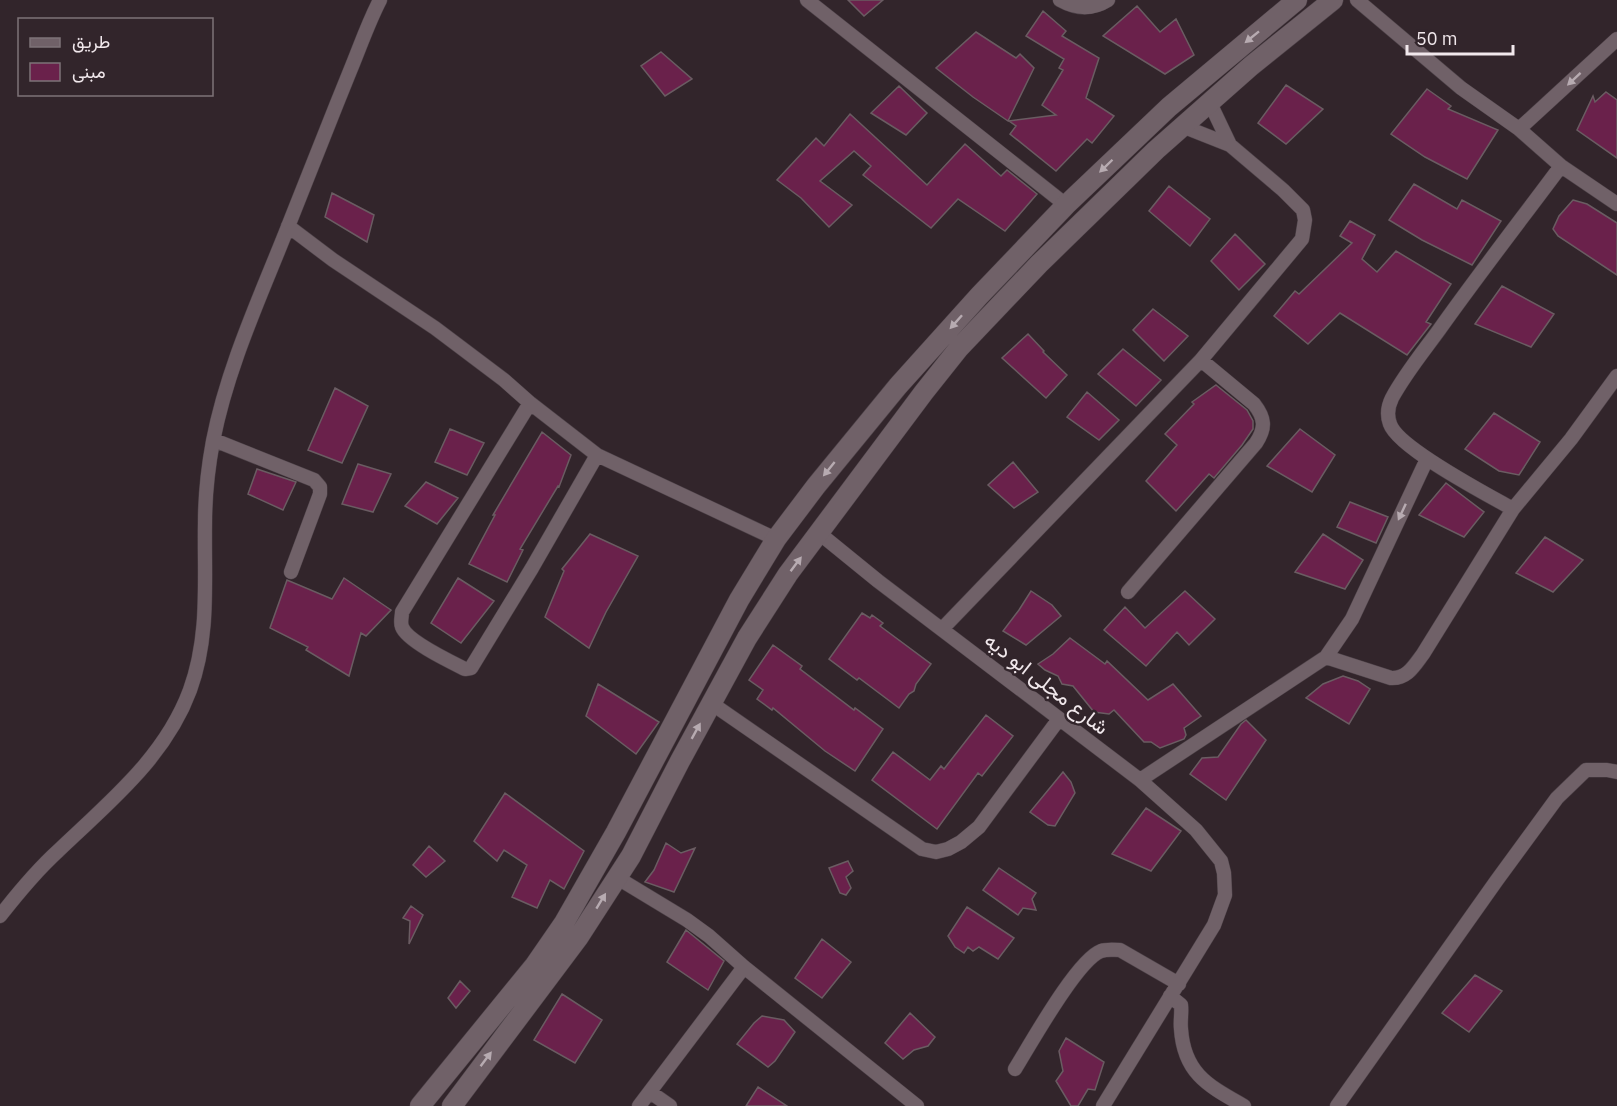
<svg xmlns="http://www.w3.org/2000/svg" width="1617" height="1106" font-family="'IBM Plex Sans',Vazirmatn,sans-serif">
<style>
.building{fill:#6a214b;stroke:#6a5c62;stroke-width:1.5}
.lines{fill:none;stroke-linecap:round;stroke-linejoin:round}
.minor-casing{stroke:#4d4248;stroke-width:15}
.secondary-casing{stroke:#4d4248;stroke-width:21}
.minor{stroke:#706168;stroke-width:14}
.secondary{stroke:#706168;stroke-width:20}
.oneway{fill:#b7abb1}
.labels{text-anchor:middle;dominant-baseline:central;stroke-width:5;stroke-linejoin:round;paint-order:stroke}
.street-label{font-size:21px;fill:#f1e8ec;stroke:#32252b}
</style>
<rect width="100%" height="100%" fill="#32252b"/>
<path class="building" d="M848,0H883L864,16Z
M1137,6L1160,32L1176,19L1194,55L1165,74L1103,36Z
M1043,11L1066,31L1062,36L1099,58L1086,98L1114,116L1092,143L1087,139L1056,171L1010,134L1016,126L1009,121L1056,115L1042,105L1063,70L1059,68L1064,59L1026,36Z
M976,32L1016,58L1020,54L1034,68L1008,121L973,97L936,68Z
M661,52L692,79L665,96L641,66Z
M1286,85L1323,109L1286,144L1258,123Z
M899,86L927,113L906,135L871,113Z
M1427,89L1451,106L1448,109L1498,130L1467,179L1425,157L1391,134Z
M1606,92L1617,100V158L1577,130L1593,96L1595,102Z
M850,114L927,185L965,144L1001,176L1007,170L1037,194L1005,231L958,199L931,228L863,175L871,166L854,151L820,181L852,205L829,227L801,198L777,180L816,138L824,146Z
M1414,184L1457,209L1462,200L1501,221L1472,265L1422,240L1389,220Z
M1169,186L1210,219L1190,246L1149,211Z
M332,193L374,215L367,242L325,217Z
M1573,200L1587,204L1617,223V275L1558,236L1553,229L1559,216Z
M1350,221L1375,235L1362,259L1377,272L1396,251L1451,284L1426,322L1431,324L1407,355L1340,313L1308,344L1274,316L1295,291L1299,294L1352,243L1340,236Z
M1235,234L1265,264L1239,290L1211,261Z
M1502,286L1554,314L1531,347L1475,324Z
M1153,309L1188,336L1164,361L1133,330Z
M1028,334L1044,351L1043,352L1067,375L1046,398L1002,358Z
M1123,349L1161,380L1136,406L1098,374Z
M1216,385L1247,410L1253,421V429L1242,445L1214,478L1209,474L1176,511L1146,481L1177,445L1165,434L1194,404L1192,402Z
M335,388L368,406L342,463L308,450Z
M1087,392L1119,420L1099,440L1067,417Z
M1494,413L1540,442L1519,475L1499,471L1465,449Z
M450,429L484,443L467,475L435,462Z
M1300,429L1335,455L1312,492L1267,466Z
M542,432L571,455L559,487L558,486L520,549L523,550L507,582L469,564L495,515H493Z
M1013,462L1038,492L1014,508L988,485Z
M358,464L391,474L373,512L342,504Z
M257,469L296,482L283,510L248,494Z
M426,482L458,498L437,524L405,506Z
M1446,483L1484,512L1464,537L1419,515Z
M1350,502L1388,517L1376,543L1337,527Z
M590,534L638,556L606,612L589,648L545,617L564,571L562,569Z
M1323,534L1363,560L1345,589L1295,572Z
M1545,537L1583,560L1553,592L1516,573Z
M344,578L391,610L366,636L361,633L349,676L306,650L308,647L270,628L287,580L332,599Z
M458,578L494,601L461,643L431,623Z
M1031,591L1052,605L1061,616L1026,645L1003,631L1019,610Z
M1185,591L1215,619L1189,645L1177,632L1146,666L1104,630L1125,607L1145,628Z
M862,613L870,618L872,615L883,623L880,626L931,664L916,684L914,691L909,694L899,708L859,678L857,680L829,659Z
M1070,638L1105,664L1107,661L1148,700L1173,684L1201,716L1184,728L1186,735L1184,739L1160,748L1151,742H1144L1114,710L1109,714L1094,712L1073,686L1062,684L1058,676L1045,670L1038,664L1053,654Z
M773,645L802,666L800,669L854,710L855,708L883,729L855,771L825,751L773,708L772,710L757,699L763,690L749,680Z
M1343,676L1358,681L1370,689L1349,724L1306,698L1323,684Z
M598,684L659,722L636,754L586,716Z
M986,715L1013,736L982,776L978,773L937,829L872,780L893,752L930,780L941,766L944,769Z
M1246,720L1266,740L1226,800L1190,774L1202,758L1218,757L1241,724Z
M1063,772L1071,782L1075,793L1055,826L1048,825L1030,812Z
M505,793L584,851L564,889L550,880L537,908L512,897L527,865L504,850L497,861L474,841Z
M1146,808L1181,831L1151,871L1112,854Z
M666,843L681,853L695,848L674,892L645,882L654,870Z
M429,846L445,861L426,877L413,865Z
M848,861L853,871L846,877L851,888L846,895L840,893L829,868Z
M999,868L1036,893L1032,899L1036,910L1023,908L1018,915L983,890Z
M411,906L423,915L409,944L410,921L403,918Z
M967,907L1014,938L998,959L979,947L973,951L968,947L964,953L955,947L948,936Z
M686,930L724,961L708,990L667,962Z
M822,939L851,962L822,998L795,978Z
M1475,975L1502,991L1469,1032L1442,1013Z
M460,981L470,991L456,1008L448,998Z
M562,994L602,1020L575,1063L534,1040Z
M910,1013L935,1037L928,1046L914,1050L903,1059L885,1043Z
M762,1016L784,1020L795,1032L775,1061L768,1067L737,1044L754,1023Z
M1066,1038L1104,1062L1095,1090L1088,1089L1078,1106H1071L1056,1081L1063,1071L1059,1051Z
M758,1087L787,1106H746Z"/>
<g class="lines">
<defs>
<path id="minor" d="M807,0L1066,205
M1060,0C1076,9 1092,10 1108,0
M1357,0L1461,88L1519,129L1561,166L1617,204
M1210,103L1230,145
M1519,129L1617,39
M288,226L333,260L435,328L504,380L530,403L597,455L776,539
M530,403L402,612C402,617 400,622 402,627C407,641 451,662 465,669L471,668L532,568L597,455
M214,440L314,480L320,487V494L291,572
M1513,509L1571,439L1617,376
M819,533L878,581L1140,780L1196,830L1221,861L1224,873L1225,895L1214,925L1103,1106
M1128,592L1256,443C1266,428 1265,418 1254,404L1201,360
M943,628L1201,360L1302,239L1305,220L1303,210L1283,190L1230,145L1182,126
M1326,657L1391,678C1407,679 1414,666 1423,654L1513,509C1488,495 1398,448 1390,424C1387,416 1388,406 1392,398C1405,374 1423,352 1439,330C1478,275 1520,221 1561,166
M711,703L922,849L936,852L948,849L961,842L979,827L1059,719
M1140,780L1326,657L1352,619L1427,459
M616,877L687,920L709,936L744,967L917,1106
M0,916C18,893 36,871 58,851C108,803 165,758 190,690C210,635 204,580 205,523C205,495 208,468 213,441C228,364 263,291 291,219C311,169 330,120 350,71C360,47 368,23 380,0
M1170,996L1181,1005C1182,1013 1180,1021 1181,1029C1184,1074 1209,1086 1244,1106
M1015,1069C1030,1045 1077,960 1101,951C1107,949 1113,950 1120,950L1179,984
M650,1092L670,1106
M639,1106L744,967
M1337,1106L1497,880L1557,798L1586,770H1607L1617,772"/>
<path id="secondary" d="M420,1106L535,965L564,923L616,832L739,600L776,539L816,486L898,386L979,296L1066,205L1169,107L1297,0
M452,1106L578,938L631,856L680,761L747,638L788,574L924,392L959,348L1039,264L1156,150L1251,66L1333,0"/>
</defs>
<use href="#minor" class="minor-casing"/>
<use href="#secondary" class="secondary-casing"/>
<use href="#minor" class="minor"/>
<use href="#secondary" class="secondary"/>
</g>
<defs><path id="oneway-solid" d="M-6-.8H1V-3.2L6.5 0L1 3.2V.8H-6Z" transform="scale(1.5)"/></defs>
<g class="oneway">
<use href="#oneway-solid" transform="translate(1252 37) rotate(141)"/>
<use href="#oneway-solid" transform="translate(1574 79) rotate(137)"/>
<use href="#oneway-solid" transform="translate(1106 166) rotate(136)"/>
<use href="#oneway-solid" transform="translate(956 322) rotate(132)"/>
<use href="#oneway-solid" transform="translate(829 469) rotate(129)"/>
<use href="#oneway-solid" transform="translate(1402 512) rotate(115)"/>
<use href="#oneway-solid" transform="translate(796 564) rotate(-53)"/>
<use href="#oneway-solid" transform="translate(696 731) rotate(-61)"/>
<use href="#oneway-solid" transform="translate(601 901) rotate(-59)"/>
<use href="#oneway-solid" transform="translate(486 1059) rotate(-53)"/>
</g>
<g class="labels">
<g class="street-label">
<text transform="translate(1047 683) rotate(38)">شارع مجلى ابو ديه</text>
</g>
</g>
<rect x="18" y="18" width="195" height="78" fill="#32252b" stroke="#7e7378" stroke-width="1.5"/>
<rect x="30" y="38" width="30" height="9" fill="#706168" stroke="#7e7378" stroke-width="1.5"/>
<text x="72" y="48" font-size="18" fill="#f1e8ec">طريق</text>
<rect x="30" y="63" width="30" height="18" fill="#6a214b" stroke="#7e7378" stroke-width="1.5"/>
<text x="72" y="78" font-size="18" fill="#f1e8ec">مبنى</text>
<path d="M1407 45v9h106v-9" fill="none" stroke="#f1e8ec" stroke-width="3"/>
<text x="1416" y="45" font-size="18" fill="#f1e8ec" stroke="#32252b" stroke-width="4.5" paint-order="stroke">50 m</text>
</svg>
